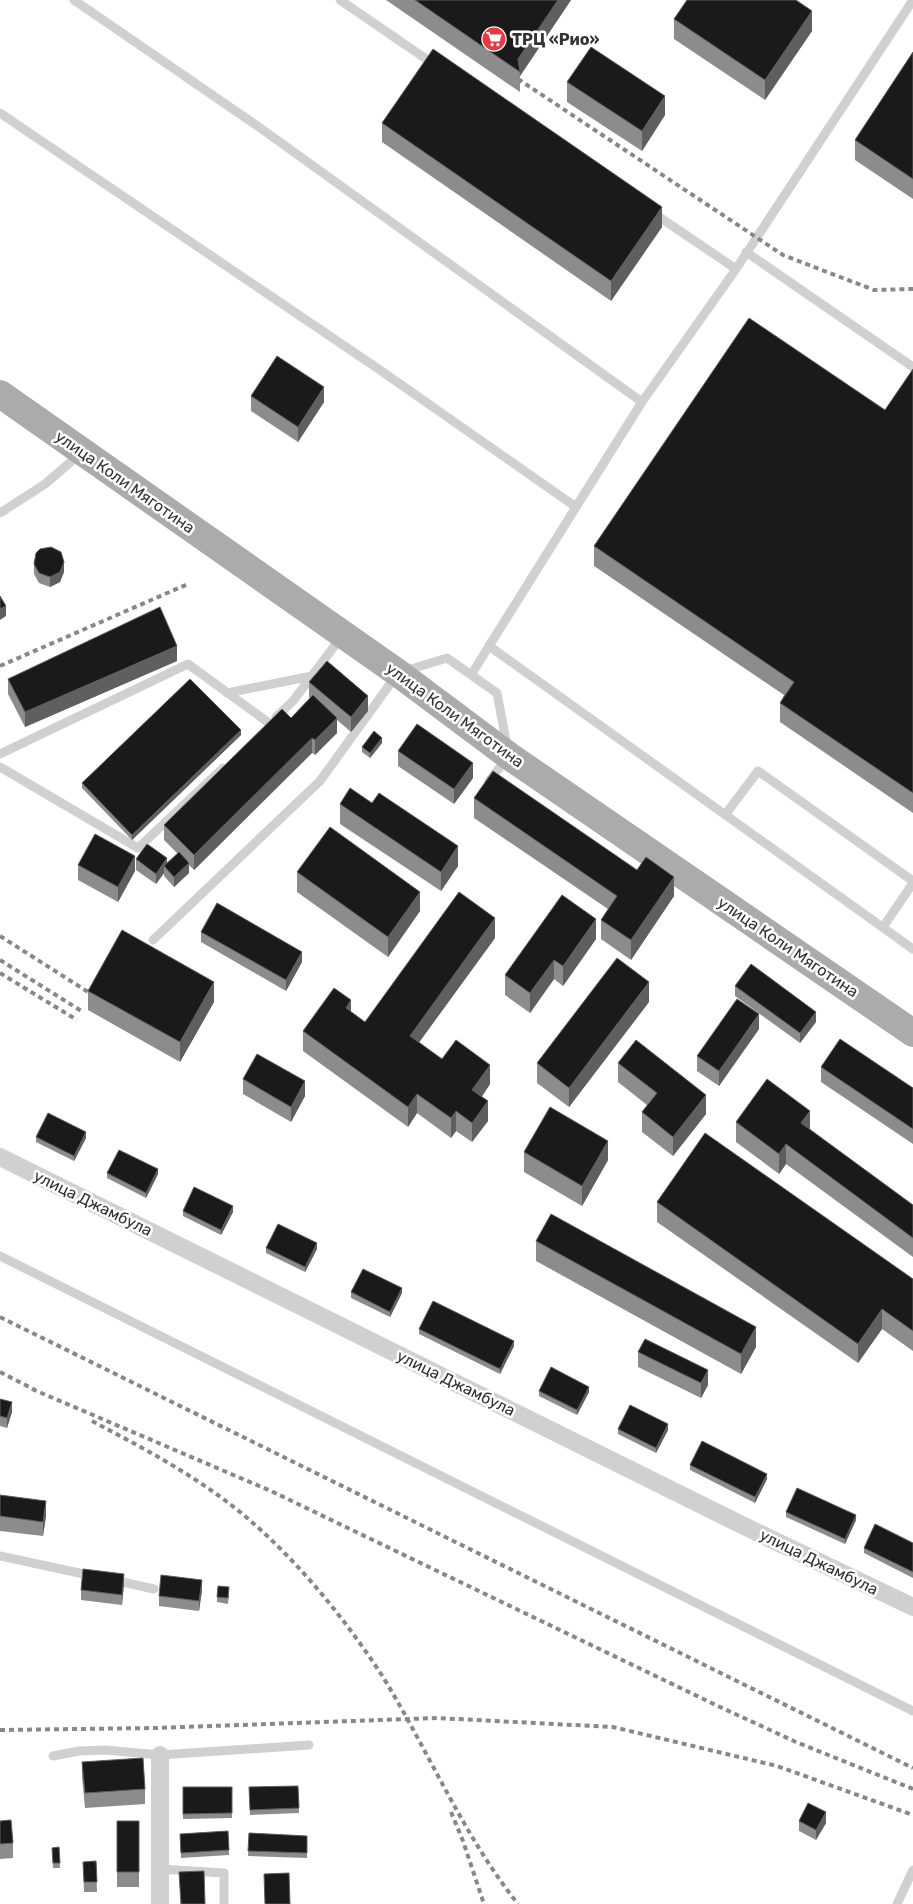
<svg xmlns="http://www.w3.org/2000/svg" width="913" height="1904" font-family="Rubik,sans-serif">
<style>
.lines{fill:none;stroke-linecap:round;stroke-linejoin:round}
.service{stroke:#d0d0d0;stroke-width:9}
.minor{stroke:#d0d0d0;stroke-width:18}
.primary{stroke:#ababab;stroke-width:28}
.rail{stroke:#888;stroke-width:4;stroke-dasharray:5 4;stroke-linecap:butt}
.wall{fill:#8c8c8c}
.shaded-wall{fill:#5f5f5f}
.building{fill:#1a1a1a;stroke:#5f5f5f}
.labels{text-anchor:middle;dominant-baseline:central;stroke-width:5;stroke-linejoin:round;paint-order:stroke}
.poi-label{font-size:16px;font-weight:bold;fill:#333;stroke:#fff;text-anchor:start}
.street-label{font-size:16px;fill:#333;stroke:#fff}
</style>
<rect width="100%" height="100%" fill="#fff"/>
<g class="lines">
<path class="service" d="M74,0L256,125L642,402
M340,0L435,65
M0,113L380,370L576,507L642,402L736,269L652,212
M746,252L913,367
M736,269L913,0
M576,507L489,646L913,949
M0,513L45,484L80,454
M471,675L489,646
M227,693L312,676
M276,717L293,701L342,636
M0,754L188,664L269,723
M0,767L138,848L223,768
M489,781L507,758
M725,815L758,771L913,881
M883,927L913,883
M153,940L320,781L398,673L447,658L497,693L507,746
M0,1256L913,1711
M0,1556L93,1576
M113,1580L154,1589
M53,1756L79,1751L105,1750L160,1755L309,1745
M160,1869L224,1873V1904
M897,1904L913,1870"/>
<path class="minor" d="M0,1157L746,1527L913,1607
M160,1904V1755"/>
<path class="primary" d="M0,394L398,673L509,756L913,1033"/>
<path class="rail" d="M518,79L783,255L874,290L913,289
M0,666L188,584
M0,936L96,997
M0,960L83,1012
M0,973L77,1020
M0,1317L913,1768
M0,1372L37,1391
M32,1389L271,1491L720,1707L796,1742L913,1789
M92,1421C145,1449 200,1478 246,1517C298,1561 346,1620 383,1677C429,1752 463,1835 518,1904
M0,1730L155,1728L437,1718L613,1727L777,1766L913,1815
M451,1812L463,1841L484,1904"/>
</g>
<path class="wall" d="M386,0H571L520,76V92Z
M674,19L812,31L765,100L674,39Z
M913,52V199L855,160V140Z
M567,82L665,115L642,151L567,102Z
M382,123L662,227L611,301L382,142Z
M913,369V813L780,722V703L784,695L594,566V546L885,410Z
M251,396L324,402L298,442L251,411Z
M34,564L64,572L60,582L50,587L39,583L34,574Z
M177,661L25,727L8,694V679Z
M309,682L368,711L351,732L337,720V733L315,755L312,753L194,870L189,865V873L174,887L164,876V873L156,884L136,870V859L167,863L178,854L164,840V825L291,718L310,698L309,697Z
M241,735L132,840L82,788V783Z
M382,743L370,758L362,752V747Z
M398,751L473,778L454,804L398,766Z
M474,798L637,870L674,896L631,960L601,939V920L608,909L474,818Z
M340,804L458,866L441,891L340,824Z
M78,865L135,871L118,902L78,880Z
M297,872L420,911L388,957L297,892Z
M201,932L302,962L286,991L201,942Z
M495,938L419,1042L442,1059L490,1084L482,1097L488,1121L472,1142L456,1131L451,1138L417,1113L408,1127L303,1051V1031L351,1012L365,1022Z
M596,939L563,986L554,979L530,1013L505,995V975Z
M735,986L816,1022L800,1043L735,996Z
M88,991L214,1002L180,1062L88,1010Z
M649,1002L569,1107L537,1083V1063Z
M759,1029L719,1086L697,1071V1056Z
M618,1063L706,1114L673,1156L642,1132V1112L647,1105L618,1082Z
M821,1067L913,1088V1144L821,1082Z
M243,1079L305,1096L291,1122L243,1094Z
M736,1122L810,1129L913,1205V1257L786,1164L779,1174L736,1142Z
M36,1137L86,1138L74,1161L36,1142Z
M524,1152L608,1160L582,1206L524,1172Z
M107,1173L158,1174L146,1198L107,1178Z
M657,1202L913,1279V1351L882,1329L858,1363L657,1222Z
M183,1211L233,1212L221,1235L183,1216Z
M536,1241L756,1347L741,1374L536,1261Z
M266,1248L317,1249L305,1272L266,1253Z
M351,1292L402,1293L390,1317L351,1298Z
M419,1329L514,1346L500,1374L419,1334Z
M638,1352L708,1385L701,1398L638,1367Z
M539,1391L589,1392L577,1415L539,1396Z
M0,1399L12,1412L7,1428L0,1426Z
M618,1429L668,1430L656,1453L618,1434Z
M690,1465L767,1479L755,1503L690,1470Z
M0,1495L46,1516L43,1536L0,1531Z
M786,1512L856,1520L845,1544L786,1517Z
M913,1543V1578L864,1553V1548Z
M124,1584L122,1605L81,1600V1590Z
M202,1590L199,1611L159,1606V1596Z
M229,1592L228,1604L217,1602V1597Z
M82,1762L145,1789V1804L85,1808L82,1777Z
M298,1786L299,1813L250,1815L249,1787Z
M183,1787H232V1818L183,1819Z
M0,1821L13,1843V1858L0,1859Z
M117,1821H139V1887H117Z
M799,1821L826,1823L816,1840L799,1831Z
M249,1833L307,1836V1858L248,1856Z
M180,1834L229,1850V1855L181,1858Z
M59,1847L60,1868H53L52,1848Z
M96,1861L97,1892H84L83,1862Z"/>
<path class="shaded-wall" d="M558,0H571L520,76L518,59Z
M812,11V31L765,100V80Z
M665,96V115L642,151V131Z
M662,207V227L611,301V281Z
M324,387V402L298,442V427Z
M64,562V572L60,582L50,587V577Z
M6,606V616L0,620V609Z
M177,646V661L25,727V712Z
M368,696V711L351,732V717Z
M337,718V733L315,755V740Z
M241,730V735L132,840V835Z
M312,738V753L194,870V855Z
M382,738V743L370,758V753Z
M473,763V778L454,804V789Z
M458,846V866L441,891V872Z
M135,856V871L118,902V887Z
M167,858V869L164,866V873L156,884V874Z
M189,863V873L174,887V877Z
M674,877V896L631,960V940Z
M420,892V911L388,957V937Z
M495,918V938L410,1055V1036Z
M596,919V939L563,986V966Z
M302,952V962L286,991V980Z
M554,960V979L530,1013V993Z
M214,982V1002L180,1062V1042Z
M649,982V1002L569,1107V1088Z
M351,1000V1020L346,1008Z
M816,1012V1022L800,1043V1033Z
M759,1014V1029L719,1086V1071Z
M490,1065V1084L472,1110V1090Z
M305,1081V1096L291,1122V1107Z
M417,1094V1113L408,1127V1107Z
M706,1095V1114L673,1156V1137Z
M488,1101V1121L472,1142V1123Z
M456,1111V1131L451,1138V1118Z
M810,1111V1131L801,1123Z
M86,1132V1138L74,1161V1156Z
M608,1141V1160L582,1206V1186Z
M786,1144V1164L779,1174V1154Z
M158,1169V1174L146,1198V1193Z
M233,1206V1212L221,1235V1230Z
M317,1243V1249L305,1272V1267Z
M402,1288V1293L390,1317V1312Z
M882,1309V1329L858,1363V1344Z
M756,1327V1347L741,1374V1354Z
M514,1341V1346L500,1374V1369Z
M708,1370V1385L701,1398V1383Z
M589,1387V1392L577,1415V1410Z
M12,1402V1412L7,1428V1418Z
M668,1424V1430L656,1453V1448Z
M767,1474V1479L755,1503V1497Z
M46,1501V1516L43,1536V1522Z
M856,1515V1520L845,1544V1539Z
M124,1574V1584L122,1605V1595Z
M202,1580V1590L199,1611V1601Z
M826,1812V1823L816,1840V1830Z"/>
<path class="building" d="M415,0H558L518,59L520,72Z
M687,0H796L812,11L765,80L674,19Z
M591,47L665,96L642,131L567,82Z
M433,49L662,207L611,281L382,123Z
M913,52V179L855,140Z
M749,318L885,410L913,369V793L780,703L794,682L594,546Z
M277,356L324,387L298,427L251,396Z
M51,547L61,552L64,562L60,572L50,577L39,573L34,564L36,553L40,549Z
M0,596L6,606L0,609Z
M160,607L177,646L25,712L8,679Z
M327,661L368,696L351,717L309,682Z
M190,679L241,730L132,835L82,783Z
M313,695L337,718L315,740L312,738L194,855L164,825L282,709L291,718Z
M417,724L473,763L454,789L398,751Z
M374,731L382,738L370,753L362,747Z
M493,771L637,870L646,857L674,877L631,940L601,920L617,896L474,798Z
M350,788L372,803L379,793L458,846L441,872L340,804Z
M330,827L420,892L388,937L297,872Z
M95,834L135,856L118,887L78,865Z
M147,844L167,858L156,874L136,859Z
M179,852L189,863L174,877L164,866Z
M459,892L495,918L410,1036L442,1059L456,1040L490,1065L472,1090L488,1101L472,1123L456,1111L451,1118L417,1094L408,1107L303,1031L334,988L351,1000L346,1008L365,1022Z
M562,895L596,919L563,966L554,960L530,993L505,975Z
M217,903L302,952L286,980L201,932Z
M122,930L214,982L180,1042L88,991Z
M617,958L649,982L569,1088L537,1063Z
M751,964L816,1012L800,1033L735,986Z
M737,999L759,1014L719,1071L697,1056Z
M840,1039L913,1088V1129L821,1067Z
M636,1040L706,1095L673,1137L642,1112L657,1093L618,1063Z
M257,1054L305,1081L291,1107L243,1079Z
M767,1079L810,1111L801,1123L913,1205V1238L786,1144L779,1154L736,1122Z
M550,1107L608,1141L582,1186L524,1152Z
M48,1113L86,1132L74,1156L36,1137Z
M705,1133L913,1279V1331L882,1309L858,1344L657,1202Z
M119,1150L158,1169L146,1193L107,1173Z
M194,1187L233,1206L221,1230L183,1211Z
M551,1214L756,1327L741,1354L536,1241Z
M278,1224L317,1243L305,1267L266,1248Z
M363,1269L402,1288L390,1312L351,1292Z
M433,1301L514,1341L500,1369L419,1329Z
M645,1339L708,1370L701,1383L638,1352Z
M551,1367L589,1387L577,1410L539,1391Z
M0,1399L12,1402L7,1418L0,1416Z
M630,1405L668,1424L656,1448L618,1429Z
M702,1441L767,1474L755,1497L690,1465Z
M797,1488L856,1515L845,1539L786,1512Z
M0,1495L46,1501L43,1522L0,1516Z
M875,1524L913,1543V1572L864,1548Z
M83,1569L124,1574L122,1595L81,1590Z
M161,1575L202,1580L199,1601L159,1596Z
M218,1586L229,1587L228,1598L217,1597Z
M143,1758L145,1789L85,1793L82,1762Z
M298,1786L299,1808L250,1810L249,1787Z
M183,1787H232V1813L183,1814Z
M808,1803L826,1812L816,1830L799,1821Z
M11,1820L13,1843L0,1844V1821Z
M117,1821H139V1872H117Z
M228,1831L229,1850L181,1853L180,1834Z
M249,1833L307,1836V1853L248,1851Z
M59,1847L60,1863H53L52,1848Z
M96,1861L97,1882H84L83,1862Z
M204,1871L205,1904H181L179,1872Z
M289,1873L290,1904H265L264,1874Z"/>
<defs>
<symbol id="supermarket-disc" viewBox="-11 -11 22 22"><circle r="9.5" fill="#e63946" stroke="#fff"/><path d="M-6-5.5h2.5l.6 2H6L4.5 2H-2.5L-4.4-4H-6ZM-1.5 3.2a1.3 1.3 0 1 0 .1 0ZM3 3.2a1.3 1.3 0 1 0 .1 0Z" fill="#fff"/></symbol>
</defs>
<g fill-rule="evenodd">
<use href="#supermarket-disc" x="480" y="25" width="28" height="28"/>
</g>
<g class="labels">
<g class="poi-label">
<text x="512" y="39">ТРЦ «Рио»</text>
</g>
<g class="street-label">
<text transform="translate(125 482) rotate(35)">улица Коли Мяготина</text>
<text transform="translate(455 715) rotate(36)">улица Коли Мяготина</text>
<text transform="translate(788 947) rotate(34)">улица Коли Мяготина</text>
<text transform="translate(93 1203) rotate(26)">улица Джамбула</text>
<text transform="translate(456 1383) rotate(26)">улица Джамбула</text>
<text transform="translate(819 1562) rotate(26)">улица Джамбула</text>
</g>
</g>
</svg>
